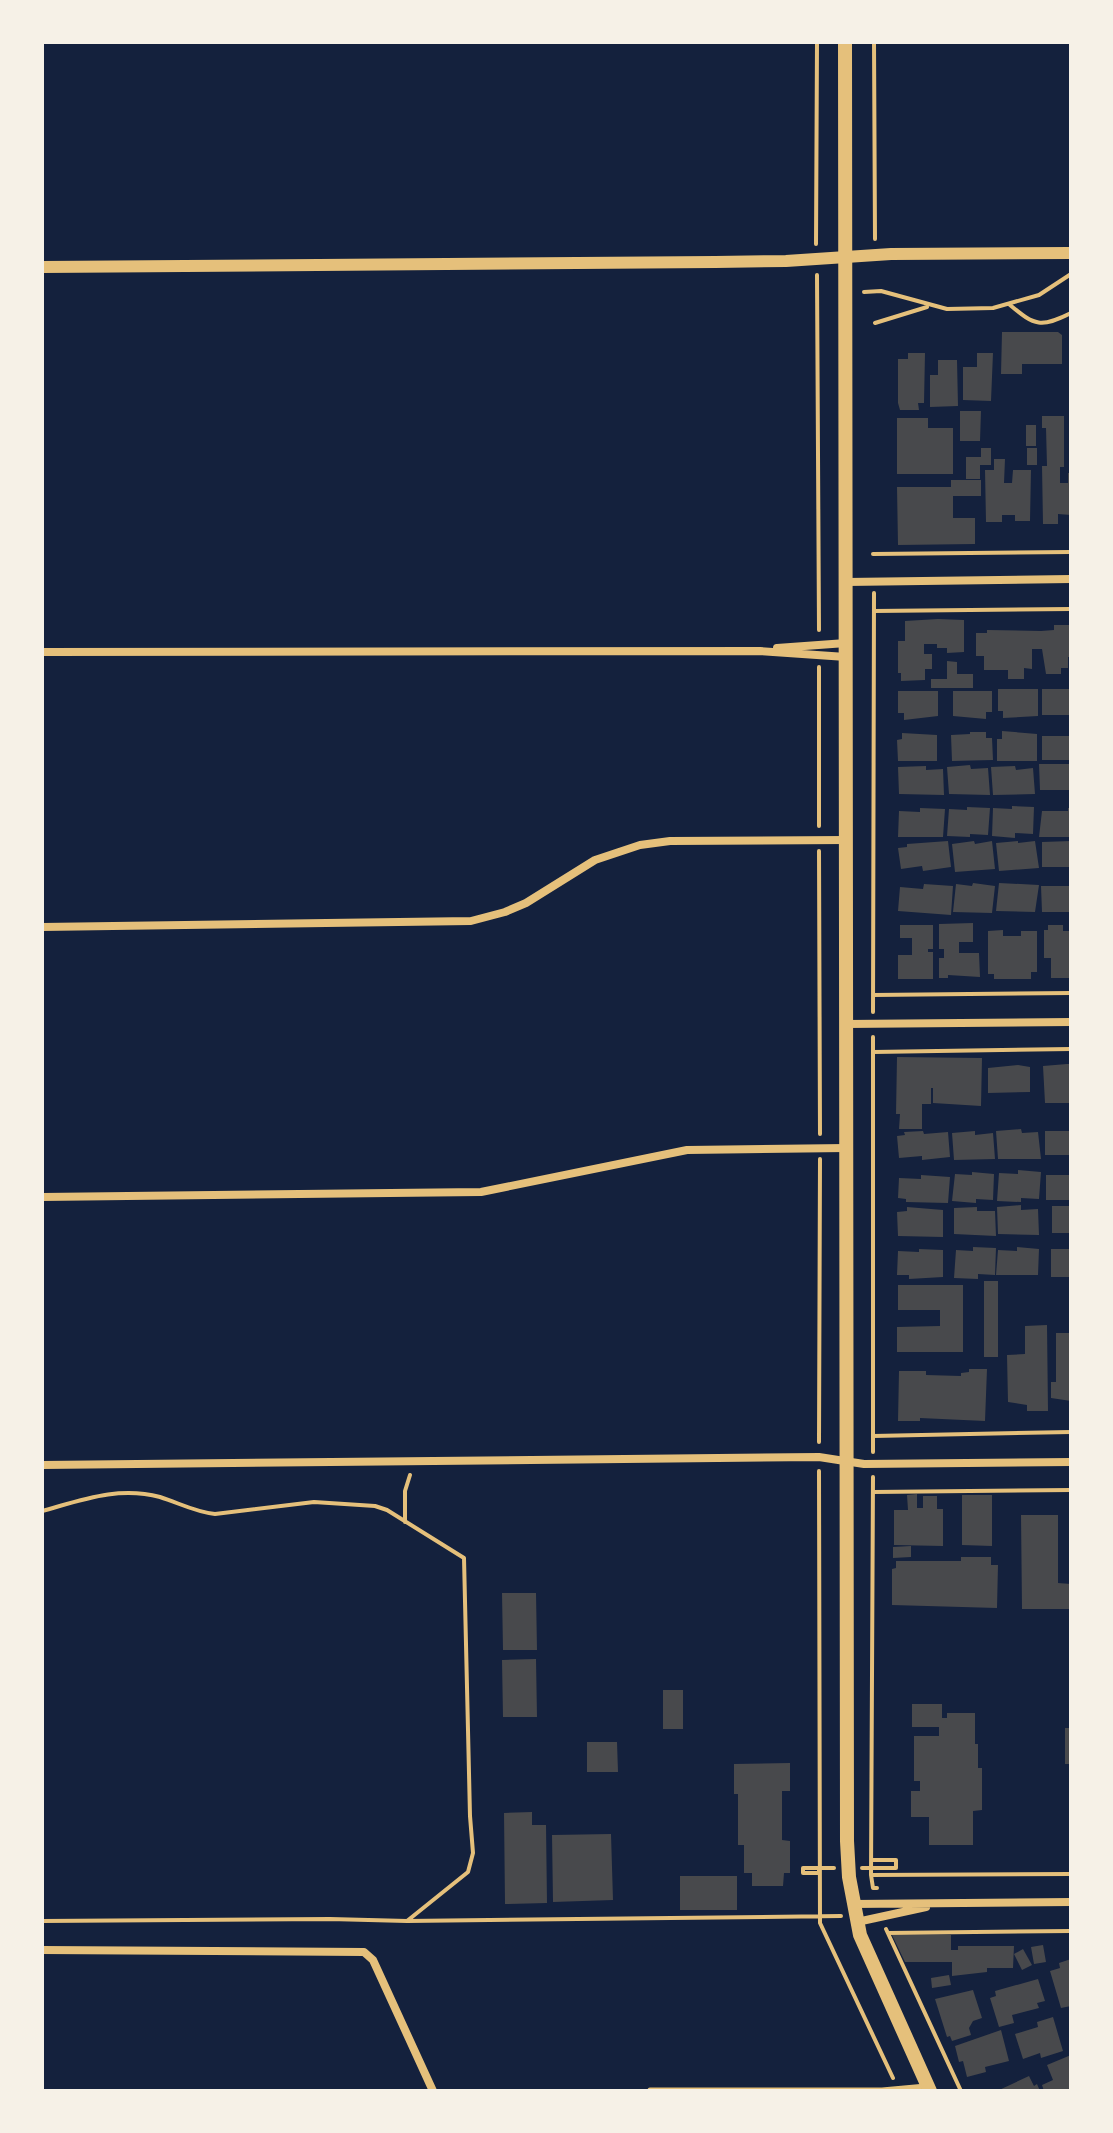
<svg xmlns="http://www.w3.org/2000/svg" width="1113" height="2133" font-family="Commissioner,sans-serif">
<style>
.building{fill:#48494c}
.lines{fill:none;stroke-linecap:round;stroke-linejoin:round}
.path{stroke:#e5c07b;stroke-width:4}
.service{stroke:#e5c07b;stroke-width:5}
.minor{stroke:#e5c07b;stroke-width:8}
.tertiary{stroke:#e5c07b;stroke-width:12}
.secondary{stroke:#e5c07b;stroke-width:14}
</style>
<rect width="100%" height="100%" fill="#14213d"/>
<path class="building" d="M1002,332H1058L1062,335V364H1022V374H1001Z
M908,353H925L924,403H918L919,410H900L898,403V359H908Z
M977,353H993L991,401L963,400V367H977Z
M938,360H957L958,406L930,407V375H938Z
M960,411H981L980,441H960Z
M1042,416H1064V467H1060V483H1068V473H1071V515L1058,514V524H1043L1042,466H1047L1046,428H1042Z
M897,418H928V428H953V474H897Z
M1026,425H1036V446H1026Z
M981,448H991V465H980V479H966V457H981Z
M1027,448H1037V465H1027Z
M994,459H1005L1004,483H1012L1013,470H1031L1030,521H1015V515H1002V522H986L985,470H994Z
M951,480H981V496H953V518H975V544L898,545L897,487H951Z
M938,619L964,620V652L947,653V648H937V644H924V654H932V669H925V680L901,681V673H898V641H905V621Z
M1054,625H1071V657H1068V668H1061V674H1046L1042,649H1032V669L1024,668V679H1008V670H984V656H976V633H987V630L1041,631L1054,630Z
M947,661L957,662V674H973V688H931V679H947Z
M998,689H1038V716L1003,718V711H998Z
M1042,689H1071V715H1042Z
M898,691H938V716L904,720V713H898Z
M953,691H992V712H986V719L953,716Z
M1002,731L1037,734V761H997V739H1002Z
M970,732H986V738H992L993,760L952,761L951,735L970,734Z
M902,733L937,735V761H898L897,740L902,739Z
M1042,736H1071V760H1042Z
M1039,764H1071V790H1040Z
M970,765L971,769L988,768L990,795L949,794L947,767Z
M926,766V770L943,769L944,795L899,794L898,767Z
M1015,766L1016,770L1033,768L1035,794L993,795L991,767Z
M1012,806L1034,807L1033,834L1015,833V838L992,836L993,808L1012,809Z
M967,807L990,808L988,835L970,834V837L947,836L949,809L967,810Z
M920,808L945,809L943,837H898L899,811L920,812Z
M1068,808H1071V837H1039L1042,811H1068Z
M948,841L951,867L923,871L922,866L901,869L898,848L907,847V844Z
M974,841L975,844L992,841L995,869L955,872L952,844Z
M1018,841V843L1035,841L1039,868L999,871L996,843Z
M1071,841V867H1042V842Z
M973,883L995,886L992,913L953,912L956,884L972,886Z
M999,883L1039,885L1035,912L996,911Z
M924,884L953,886L951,915L898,911L900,887L923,889Z
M1041,886H1071V912H1042Z
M973,923V942H959V953H979L980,977L948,975V978H939V958H944V949H939V924Z
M900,925H933V949H928V952H933V979H898V955H912V938H900Z
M1048,925H1063V931H1071V978H1051V958H1044V930H1048Z
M1003,930V936H1021V931H1037V972H1031V979H994V974H988V931Z
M897,1057L982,1058L981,1106L933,1103V1088H931V1104H922V1129H899L900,1114H896Z
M1067,1064H1071V1103H1045L1043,1066Z
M1018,1065L1030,1067V1092L988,1093V1068Z
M1021,1129L1022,1133L1038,1132L1041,1159H998L996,1131Z
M923,1131L924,1134L948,1132L950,1157L922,1160V1156L899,1158L897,1136L905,1135L904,1132Z
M975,1131V1135L993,1133L995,1159L954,1160L952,1133Z
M1045,1131H1071V1155H1045Z
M1018,1170L1041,1172L1039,1199L1021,1198V1202L997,1201L999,1173L1018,1174Z
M972,1172L994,1174L993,1200L976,1199V1203L952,1201L955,1174L972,1175Z
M921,1175L950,1177L948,1203L906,1202V1199L898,1198L899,1178L921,1179Z
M1046,1175H1071V1200H1046Z
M1021,1205V1210L1038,1209L1039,1235L998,1234L997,1207Z
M1052,1206H1071V1233H1052Z
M907,1207L943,1210V1237L898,1236L897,1212L907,1211Z
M977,1207V1211H995L996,1236L954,1234V1208Z
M973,1247L996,1248L995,1275L978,1274V1279L954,1278L956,1250L973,1251Z
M1017,1247L1039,1249L1038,1275H996L998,1250L1017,1251Z
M919,1249L943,1250V1277L909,1279V1275H897L898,1251L919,1252Z
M1051,1249H1071V1277H1051Z
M984,1281H998V1357H984Z
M898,1285H963V1352H897V1327L940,1326V1310H898Z
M1047,1325L1048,1411H1027V1405L1008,1402L1007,1355L1025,1354V1326Z
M1056,1333H1071V1401L1051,1398V1382H1056Z
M969,1369H987L985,1421L920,1418V1421H898L899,1371H926V1375L961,1376V1373L969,1372Z
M917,1494V1508H923V1496H937V1509H943V1546L894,1545V1510H908L907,1495Z
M962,1495H992V1546L962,1545Z
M1021,1515H1058V1583L1071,1584V1609H1022Z
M911,1546V1557L893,1558V1547Z
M961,1557H991V1565H998L997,1608L892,1605V1569L896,1568V1561H961Z
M502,1593H536L537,1650H503Z
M536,1659L537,1717H503L502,1660Z
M663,1690H683V1729H663Z
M912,1704H942V1718H947V1713H975V1744H978V1768H982V1810L973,1811V1845H929V1817H911V1791H920V1781H914V1736H939V1727H912Z
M1065,1728H1071V1764H1065Z
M587,1742H617L618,1772H587Z
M790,1763V1791H782V1840L790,1841V1873H784L783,1886H752V1873H744V1845H738V1794H734V1764Z
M532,1812V1825H546L547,1903L505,1904L504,1813Z
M611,1834L613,1900L553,1902L552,1835Z
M680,1876H737V1910H680Z
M892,1935H951V1950H958V1946H1014L1013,1968H987V1972L952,1976V1962H905Z
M1043,1945L1046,1962L1034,1964L1031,1947Z
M1023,1949L1032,1965L1022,1970L1014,1954Z
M1071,1959V2006L1061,2008L1050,1971L1060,1968L1059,1963Z
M949,1975L951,1985L932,1988L931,1978Z
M1038,1979L1045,2001L1037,2003L1039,2008L1012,2015L1014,2023L999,2027L990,1998L996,1996L995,1991Z
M973,1990L982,2018L973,2021L969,2028L971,2035L952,2041L950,2036L947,2037L935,1999Z
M1053,2017L1063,2051L1041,2058L1040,2053L1023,2059L1015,2034L1038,2027L1037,2022Z
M1001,2030L1009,2061L985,2067L986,2072L967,2077L963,2061L959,2062L955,2046Z
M1071,2055V2088L1064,2091H1044L1042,2085L1053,2080L1047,2065Z
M1029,2076L1034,2086L1037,2084L1040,2091H997Z"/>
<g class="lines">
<path class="path" d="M874,42L875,239
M816,244L817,42
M817,275L819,630
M864,292L881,291L947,309L993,308L1039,295L1071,274
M1010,305C1035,326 1041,328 1071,313
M875,323L927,307
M873,554L1071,552
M874,611L1071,609
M819,826V667
M819,851L820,1134
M873,995L1071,993
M873,1012L874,593
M873,1052L1071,1049
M873,1436L1071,1432
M819,1442L820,1159
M873,1452V1037
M819,1471L820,1923L893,2078
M873,1477L871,1875L873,1888H877
M873,1492L1071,1490
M42,1511C82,1500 118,1486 160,1497C179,1503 195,1512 215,1514L314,1502L375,1506L387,1510L464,1558L470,1816L473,1853L468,1872L407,1921
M405,1522V1491L410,1475
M871,1860H896V1868
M803,1868H834
M803,1868V1873H819V1868
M862,1868H896
M871,1875L1071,1874
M42,1921L330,1919L407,1921L841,1916
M886,1929L961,2091
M888,1933L1071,1931"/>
<path class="service" d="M650,2090H882L926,2086"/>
<path class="minor" d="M846,582L1071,579
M777,648L846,643
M42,652L760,651L846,657
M42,927L471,921L505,912L526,903L595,860L640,845L670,841L846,840
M846,1024L1071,1022
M42,1197L481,1192L687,1150L846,1148
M42,1465L819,1457L864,1464L1071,1462
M853,1904L1071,1902
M857,1922L926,1907
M42,1950L364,1952L373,1960L433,2091"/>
<path class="tertiary" d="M42,267L715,262L786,261L891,254L1071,253"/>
<path class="secondary" d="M845,42L847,1841L849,1877L860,1935L930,2091"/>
</g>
<rect width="1113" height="2133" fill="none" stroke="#f6f1e7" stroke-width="88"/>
</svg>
